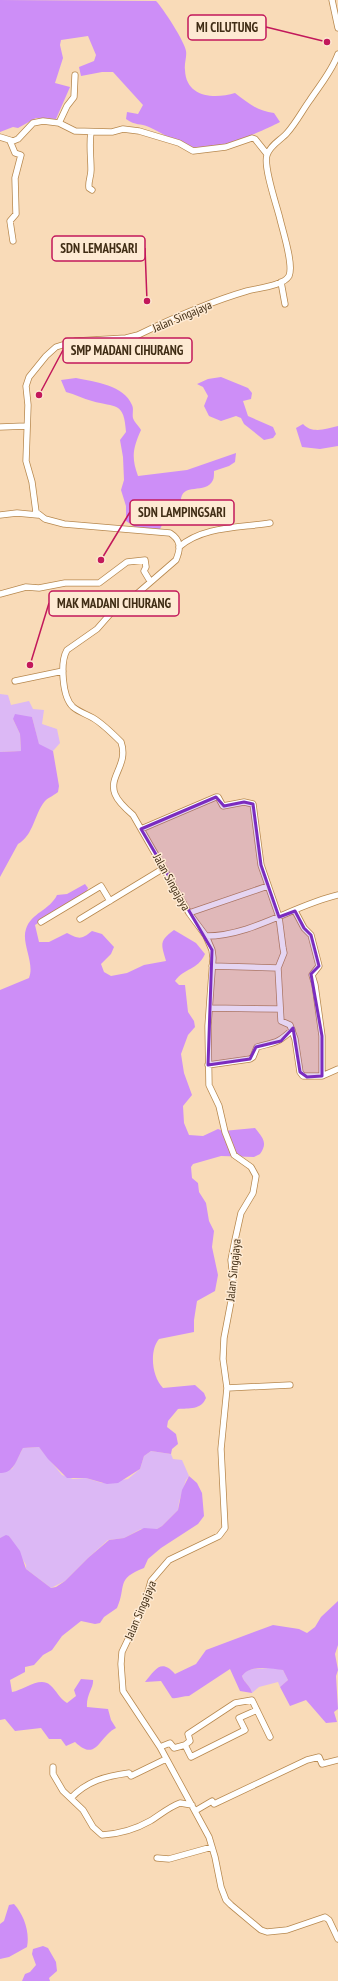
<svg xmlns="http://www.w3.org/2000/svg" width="338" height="1981" font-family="'PT Sans Narrow',sans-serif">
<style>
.green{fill:#dcb8f5}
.forest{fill:#cd8ef7}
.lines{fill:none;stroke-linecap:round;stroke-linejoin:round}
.minor-casing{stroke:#b7884e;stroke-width:7}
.minor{stroke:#fff;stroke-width:5.5}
.marked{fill:#7b2cbf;fill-opacity:0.2;stroke:#7b2cbf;stroke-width:3;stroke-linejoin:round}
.labels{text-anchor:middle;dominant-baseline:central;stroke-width:3;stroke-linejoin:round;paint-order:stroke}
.street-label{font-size:12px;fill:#402d15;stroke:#feead3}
.leader{fill:none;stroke:#c2185b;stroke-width:1.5}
.callout-dot{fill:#c2185b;stroke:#feead3;stroke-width:1.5}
.callout{fill:#feead3;stroke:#c2185b;stroke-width:1.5}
.callout-label{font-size:13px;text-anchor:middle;font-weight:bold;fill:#402d15}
</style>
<rect width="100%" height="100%" fill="#f9dbb8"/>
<path class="green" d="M0,694L8,695L11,705L29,701L33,709L44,710L42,724L57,729L60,743L53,751L39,745L32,717L13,719L20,734L21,751L0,752Z
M39,1447L62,1475L73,1479L86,1478L102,1483L128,1479L140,1469L144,1456L151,1451L171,1454L173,1459L182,1460L189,1476L186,1480L179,1502L178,1510L162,1526L157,1529H141L124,1538L108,1540L88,1558L65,1581L51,1588L26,1569V1565L9,1536L0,1538V1473L12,1469L23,1448Z
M271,1667L283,1670L288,1680L280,1687L278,1682L259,1687L252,1693C251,1686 244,1683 242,1676C249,1665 261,1671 271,1667Z"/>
<path class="forest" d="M0,0L156,1C163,8 185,42 186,51C187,57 184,64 185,70C186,98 215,99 235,93C248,103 257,111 274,113L280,122C263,131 215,152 196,148C180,145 164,134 149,127C140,123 136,126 126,119L127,112L138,114L143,105L113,72H102L81,76L79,67L94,61L96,55L88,36L61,40L60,45L63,58L55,83L70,87L56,119L36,118L18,128L13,127L0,132Z
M221,377L248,388L252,393L251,399L243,401L248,416L273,427L276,434L273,438L264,440L244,424L241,418L236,416L221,421L209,416L204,406L208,396L203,387L197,384L208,379Z
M76,378C95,382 124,385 132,405C134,409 132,414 133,418C134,422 139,426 141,430C133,448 131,457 138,476L187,470L236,453L235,462L229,466L214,471C214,474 214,478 213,480C206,496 179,480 181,504L185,507L164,521L160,529L135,527L126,521V506L121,490L124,480L123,457L120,440L126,432C124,401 116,408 92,401C83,399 75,394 66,392L61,380Z
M303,424C312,434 326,429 338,426V446L320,449L302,447L296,428Z
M15,714L32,717L39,744L53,751L59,786L58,792C55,795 49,797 45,801C34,814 34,835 18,844L0,877V752L21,751L20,734L13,719Z
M85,884L88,888L86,893L35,925L39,942H49L67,933C79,939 81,940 92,931L102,934L114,947L111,954L101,964L104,972L111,976L127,973L144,965L166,961C161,944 159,941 174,930L196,943L205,954C198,970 184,968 175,981L179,985H185L188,1012L194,1021L195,1027L188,1035L181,1054L184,1073L192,1095L183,1106L184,1123L189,1135L203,1136L218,1129L223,1131L255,1128C263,1138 268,1143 260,1154L254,1157L221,1156L193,1164L191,1167L192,1178L198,1183L199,1192L206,1203L209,1221L214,1231L212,1247L218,1275L215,1291L197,1301L194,1320V1332L159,1339C149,1351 152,1377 163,1388L195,1385L204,1393L206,1398C201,1410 189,1408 178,1409L168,1421L167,1427L176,1434L178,1444L172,1449L171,1454L151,1451L144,1456L140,1469L118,1483L107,1484L86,1478H67L48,1459L39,1447L23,1448C17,1458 14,1474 0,1473V990L29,978C35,963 21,943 26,929C31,913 50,910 57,895L67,894Z
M189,1476L197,1483L202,1493L204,1516L198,1524L161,1548L148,1559L144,1568C115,1579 127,1586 117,1608L104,1617L100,1623L95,1624L81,1621L62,1636L52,1650L43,1655L34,1665L25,1667V1672L10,1680L12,1692C24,1690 40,1676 50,1685C57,1691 59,1698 67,1703L76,1696L74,1690L81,1679L93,1680C94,1687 86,1695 87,1707L108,1709L111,1720L116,1728C99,1736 97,1763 75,1742L66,1746L61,1739H49L41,1728L15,1731L5,1719L0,1720V1538L6,1535L9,1536L20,1551L26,1569L51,1588L56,1587L65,1581L88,1558L109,1540L124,1538L144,1528L157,1529L162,1526L178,1510L182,1490Z
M338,1601V1645L335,1654L338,1670L336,1676L338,1709L334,1712L337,1722L326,1723L306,1700L290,1706L280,1687L288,1680L283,1670C272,1669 250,1664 242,1676C244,1683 251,1686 252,1693L240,1691L230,1669L189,1696C183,1696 177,1699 172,1698L161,1681L145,1682C155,1670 161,1658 175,1674L196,1664L206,1650L273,1625L299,1629L307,1633L315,1627L321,1617Z
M14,1904C24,1915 30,1932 27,1947L9,1957L0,1959V1924L4,1921L9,1905Z
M43,1946L48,1948L56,1962L57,1971L49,1978L50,1981H22L25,1974L30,1972L36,1965L32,1954L33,1949Z"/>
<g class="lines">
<defs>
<path id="minor" d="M332,0L338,28
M338,54C332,71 320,85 310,100C302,111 296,123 287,133C281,140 270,145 267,155C263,167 277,206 280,219C283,232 294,265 289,276C283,286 258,288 247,291C209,302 173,318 138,335L126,338L75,341L56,347L46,356L29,377L26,386L28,405L26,461L32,482L36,512L45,519L64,524L170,533C181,540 181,548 176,560L131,599L111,613L97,629L67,650C60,662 62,697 73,707C79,712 86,714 93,718C103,724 113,734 121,742C129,765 108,776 115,794C118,802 126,809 133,815L189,913L206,936L212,950L213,958L208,1026L209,1085L219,1106L225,1132L234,1155L251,1167L256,1176L253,1193L241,1213L235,1240L231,1260L233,1278V1291L224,1338L223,1359L227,1388L221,1449L225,1528L219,1536L169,1560L151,1581L144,1606L122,1652L121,1664L123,1691L160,1747L209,1837L215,1857L221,1887L226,1900L231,1905L261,1930L267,1932L287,1930L325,1917L329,1920L338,1939
M59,123L67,106L74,97L75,75
M91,132C89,145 91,157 91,170C91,177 88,181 89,188L92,190
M0,137L13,141L18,139L33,123L43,121L59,123L75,131L112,132L123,129L139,131L179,143L193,151L226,147L252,138L255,139L267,154
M10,141L15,153L21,155L15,178L16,214L10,221L13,241
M281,282L285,304
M0,427L26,426
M0,515L17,513L38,515
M179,547C203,526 240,528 270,523
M0,594L26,587L39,588L65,583H99L127,562L145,560L146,567L144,571L150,581
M15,681L63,671
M141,829L216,797H218L223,806L244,802L253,804L261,865L279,917L283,948L284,953L278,968L281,1021L290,1025L295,1039L300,1072L303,1076H322L338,1069
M295,911L304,928L311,935L319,966L312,975L315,985L322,1036V1076
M189,913L268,886
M80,919L164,868
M41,922L101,886L110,901
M206,936C252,936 294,905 338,895
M212,966L278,968
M210,1008L280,1009
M208,1065L250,1059L253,1057L257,1047C275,1042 277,1044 292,1030
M227,1388L290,1385
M185,1745L191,1757L245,1730L239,1718L257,1710
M160,1747L170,1743L174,1748L185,1745L190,1741L188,1734L235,1703L252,1700L270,1737
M53,1767V1774L63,1791L83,1810L93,1827L102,1835C119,1834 136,1829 150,1821C160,1815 169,1807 180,1803L192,1805
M71,1798C87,1781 106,1776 129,1773L131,1776L166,1759
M195,1811L212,1801L214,1804L307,1760L319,1757L322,1764L338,1760
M157,1858L169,1859L212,1847"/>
</defs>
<use href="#minor" class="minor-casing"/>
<use href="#minor" class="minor"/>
</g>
<path class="marked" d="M216,797L224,806L244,802L253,804L261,865L279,917L295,911L304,928L311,935L319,966L311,974L322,1036V1076L307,1077L300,1072L293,1028L281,1041L256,1047L250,1059L208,1065L212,950L141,829Z"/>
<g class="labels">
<g class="street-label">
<text transform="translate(182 316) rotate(-23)">Jalan Singajaya</text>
<text transform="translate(172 882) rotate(61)">Jalan Singajaya</text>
<text transform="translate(233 1270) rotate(-84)">Jalan Singajaya</text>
<text transform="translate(140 1610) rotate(-67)">Jalan Singajaya</text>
</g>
</g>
<path class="leader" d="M327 42L266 27M147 301L145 248M39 395L63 350M101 560L130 512M30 665L49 603"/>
<g class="callout-dot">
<circle cx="327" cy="42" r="4"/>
<circle cx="147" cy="301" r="4"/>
<circle cx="39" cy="395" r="4"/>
<circle cx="101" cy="560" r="4"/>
<circle cx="30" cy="665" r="4"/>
</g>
<g class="callout">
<rect x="188" y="15" width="78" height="25" rx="4"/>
<rect x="52" y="236" width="93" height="25" rx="4"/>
<rect x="63" y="338" width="129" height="25" rx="4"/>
<rect x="130" y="500" width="104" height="25" rx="4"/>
<rect x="49" y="591" width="130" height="25" rx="4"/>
</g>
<g class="callout-label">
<text x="227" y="32">MI CILUTUNG</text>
<text x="99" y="253">SDN LEMAHSARI</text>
<text x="127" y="355">SMP MADANI CIHURANG</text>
<text x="182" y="517">SDN LAMPINGSARI</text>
<text x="114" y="608">MAK MADANI CIHURANG</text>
</g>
</svg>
